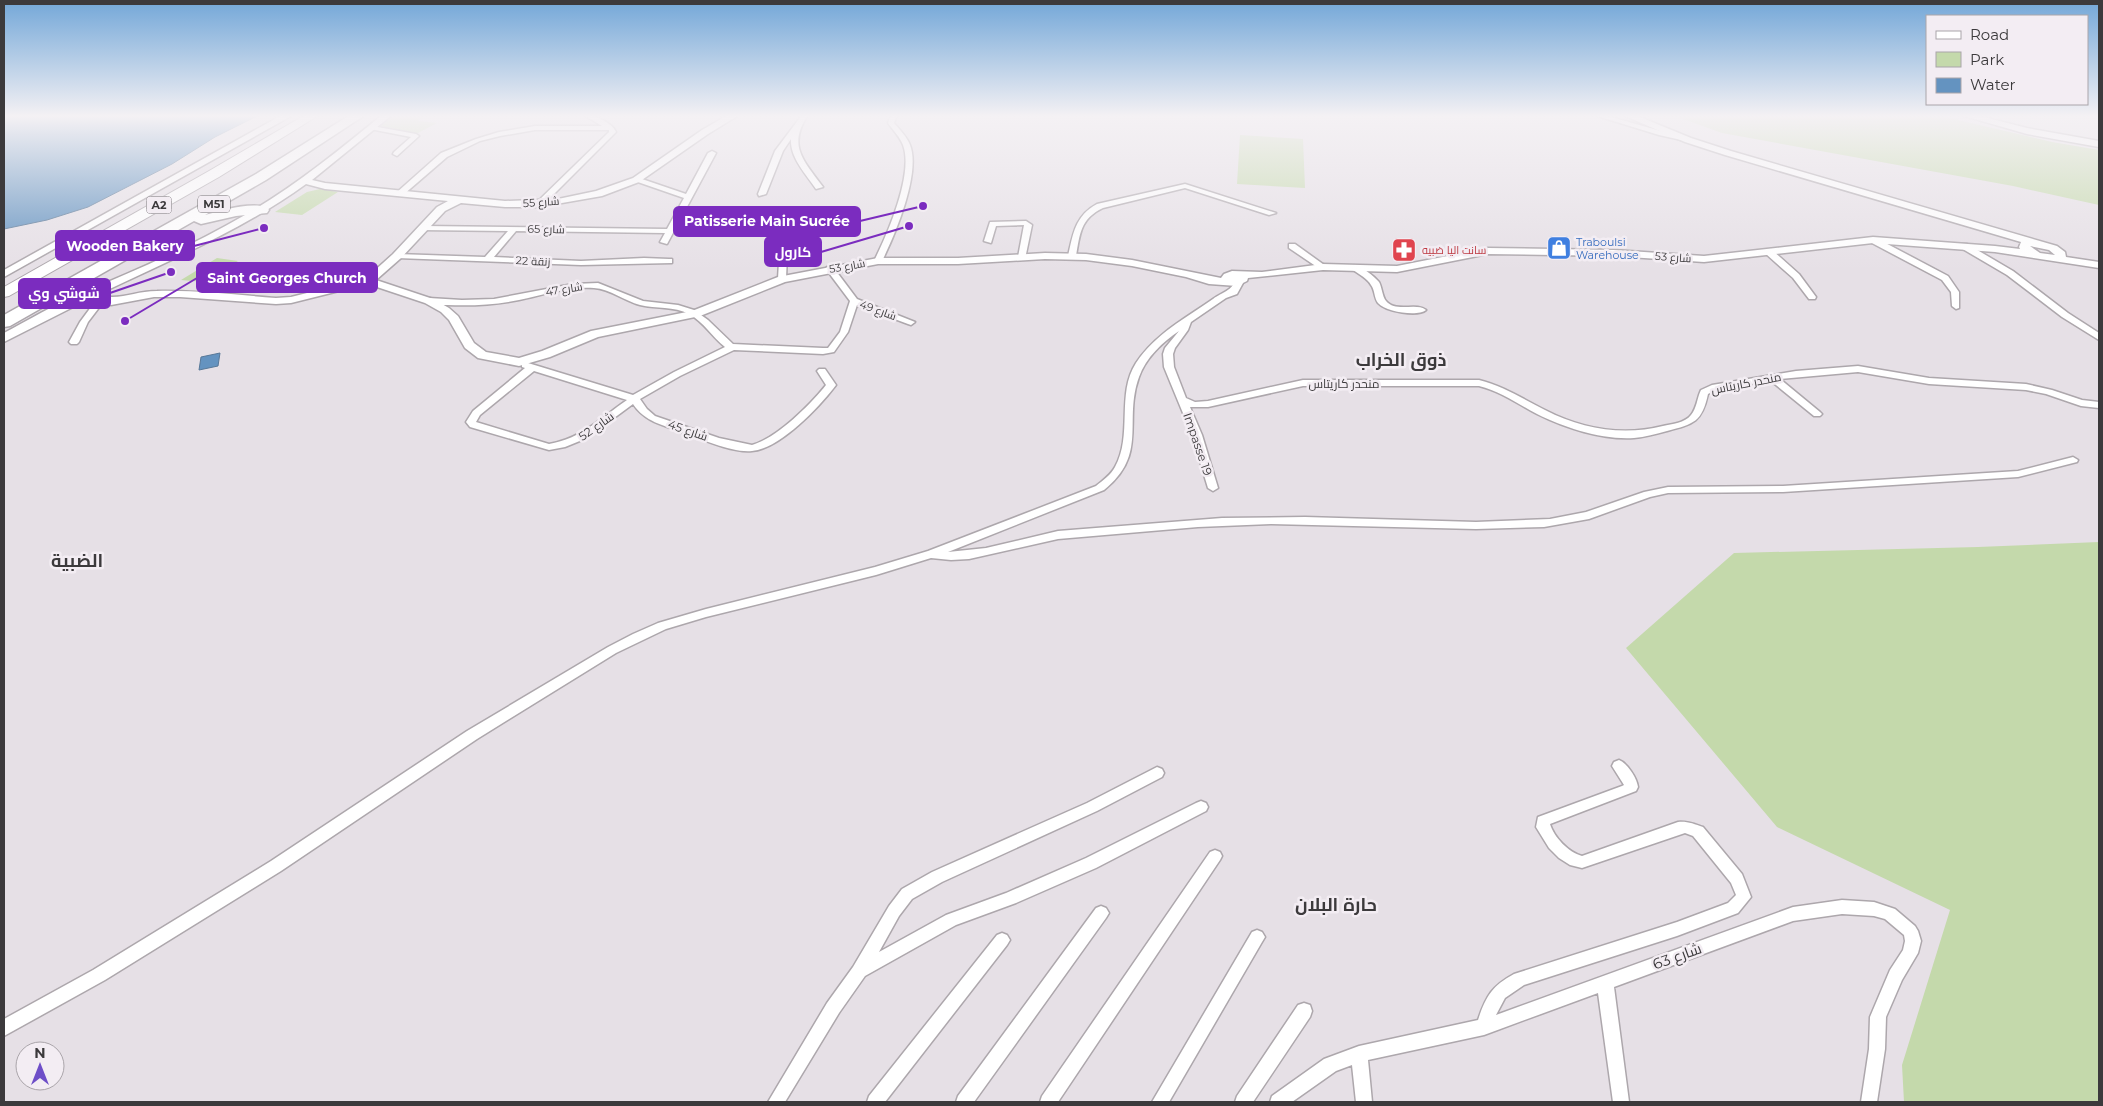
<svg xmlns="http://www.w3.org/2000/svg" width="2103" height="1106" font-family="Montserrat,Cairo,sans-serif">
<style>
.green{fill:#c4d9ab}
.water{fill:#6493c0;stroke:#587898}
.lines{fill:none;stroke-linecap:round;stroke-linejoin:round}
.minor-casing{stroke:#ada7ac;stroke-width:3}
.tertiary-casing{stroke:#ada7ac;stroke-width:3}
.trunk-casing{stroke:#ada7ac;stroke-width:2}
.motorway-casing{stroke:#ada7ac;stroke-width:3}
.minor{fill:#fff;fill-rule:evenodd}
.tertiary{fill:#fff;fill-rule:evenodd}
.trunk{fill:#fff;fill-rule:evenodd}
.motorway{fill:#fff;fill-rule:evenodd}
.labels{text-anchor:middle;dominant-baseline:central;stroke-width:5;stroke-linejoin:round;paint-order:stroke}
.far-street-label{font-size:11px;fill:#3c3a3c;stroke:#f3edf3}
.shield{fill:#f3edf3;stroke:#737073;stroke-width:1}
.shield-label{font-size:11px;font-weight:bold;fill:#3c3a3c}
.far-shop-label{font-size:11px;fill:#366cbe;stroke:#f3edf3;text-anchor:start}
.far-health-label{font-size:11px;fill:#be3a42;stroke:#f3edf3;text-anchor:start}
.street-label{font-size:12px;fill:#3c3a3c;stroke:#f3edf3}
.near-street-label{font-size:15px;fill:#3c3a3c;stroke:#f3edf3}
.district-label{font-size:18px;font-weight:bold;fill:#3c3a3c;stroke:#f3edf3}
.near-quarter-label{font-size:18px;font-weight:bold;fill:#3c3a3c;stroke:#f3edf3}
.leader{fill:none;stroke:#7b2cbf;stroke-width:2}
.callout-dot{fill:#7b2cbf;stroke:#f3edf3;stroke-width:2}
.callout{fill:#7b2cbf;stroke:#7b2cbf;stroke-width:2}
.callout-label{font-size:14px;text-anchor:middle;font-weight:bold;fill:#fff}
</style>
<rect width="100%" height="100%" fill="#e6e0e6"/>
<path class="green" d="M394,115H425L418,121L437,123L416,134L381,126Z
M1672,115H1937L2052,142L2099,150V205L2013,186L1722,133Z
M1240,135L1303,139L1305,188L1237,184Z
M320,189L338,192L302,215L275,212L307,192Z
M217,258L238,261L204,282L181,280Z
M2099,542V1102H1904L1902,1065L1950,910L1777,827L1626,648L1734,553L1978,547Z"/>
<path class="water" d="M4,115H259L215,137L172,164L88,207L47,220L4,229Z
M220,353L218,366L199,370L201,357Z"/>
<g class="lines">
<defs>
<path id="minor" d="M584,115C594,115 612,122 616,132L542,206L535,204L609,132V130H535L500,136L480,141L447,157L403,195L396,193L441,153L476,139L499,132L535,126H602Z
M802,115H808C787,146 804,161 823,187L816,189C806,174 790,158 791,139L783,151L766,194L759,196L758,194L775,151Z
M891,115H897L894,123C900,130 907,137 910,145C921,173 895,235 882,261L878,263L874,261C887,235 914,174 903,145C900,137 893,130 888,123Z
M1594,115H1604L1689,139L1686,141L1659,135Z
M372,126L416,134L419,136L397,156L393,154L394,152L411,137L370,129V127Z
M712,151L716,153L667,244L660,242L665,233L516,231L494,257L581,261L644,258L669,259H672V263L581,265L397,258L393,256L397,254L485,257L508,231L420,230L419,228L423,226L667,229L684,198L632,180L639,178L686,194L708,153Z
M1185,184L1276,213L1269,215L1185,188L1103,208C1080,219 1080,234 1076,256L1072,258L1068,256C1073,234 1075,216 1097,204Z
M1026,221L1032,225L1025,259L1018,257L1024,225L996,226L991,243L984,241L990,222Z
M781,227L788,229L786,279L782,282L778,279Z
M1870,238H1876L1948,276L1959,292V308L1956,309L1952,306L1951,292L1942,280L1870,242Z
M1289,244H1295L1327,267L1323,269H1320L1289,248Z
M1961,244H1967L2013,271L2068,313L2099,333V340L2062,317L2007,275L1961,248Z
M1766,250H1772L1799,274L1816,297L1815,299H1809L1793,278L1766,254Z
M1353,266C1361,265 1374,276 1379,282C1382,287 1382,296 1386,301C1396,313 1416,302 1426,310C1418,317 1386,312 1378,303C1374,298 1375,290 1371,285C1368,279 1359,274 1353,270Z
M827,267H833L857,299L915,322L911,325L908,324L857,305L848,332L834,352L823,354L734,350L680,376L640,399L647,409L655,416L719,438L752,445C777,438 810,405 826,385L817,371L819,369H825L836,385C820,406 780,449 752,451C732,453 701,439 682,432C663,425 645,422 633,404L587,438L565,447L549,450L470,427L466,422L473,411L525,368L522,367V363H528L633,395L674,372L725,347C712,337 704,322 689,314C674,306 656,309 640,305C625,301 610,289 594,288C569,286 543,295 519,300C495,305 471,306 447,305C439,305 430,305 425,301L429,298L462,300L494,299L573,284L598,283L643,301L678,305L694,310L708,320L733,344L823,348H828L840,332L850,301L826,269ZM534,371L627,400C602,417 581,439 549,444L476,422L480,415Z
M1239,280L1243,283L1237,294L1226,298L1191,322L1188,330L1175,348L1173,354L1174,367L1186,398L1195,402L1208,401L1303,380H1479C1503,386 1523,399 1545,410C1582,429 1623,436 1663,426C1672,424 1685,423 1691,415C1697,408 1697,398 1701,390L1712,385L1796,371L1858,366L1929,378L2026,384L2052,390L2082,400L2099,402V408L2081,406L2046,394L2026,390L1929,384L1858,372L1780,379L1820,412L1822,414L1820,416H1814L1771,381L1717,389L1708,394C1702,422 1694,424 1667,431C1656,434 1645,437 1634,438C1602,440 1565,428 1537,414C1518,404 1500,391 1479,386H1303L1208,407H1190L1202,435L1218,488L1213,491L1208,488L1192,435L1164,367L1163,354L1165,348L1179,331C1163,342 1146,357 1139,377C1123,421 1149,454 1104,490L948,552L986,548L1058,531L1222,518L1305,517L1476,522L1550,519L1586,512L1644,492L1668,487L1783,486L2018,471L2073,457L2078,460L2077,462L2018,477L1783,492L1668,493L1650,497L1589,519L1544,527L1476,529L1271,524L1198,527L1058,539L969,559L951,560L931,558L876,575L706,617L666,629L616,653L477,739L281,871L105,980L4,1036V1019L93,970L271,861L467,731L608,647L633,634L658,623L706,609L875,567L928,551L1096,486C1103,480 1111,475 1115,467C1133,435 1116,394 1136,363C1155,334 1186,318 1213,299C1224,291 1228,293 1236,281Z
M100,298L104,301L88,322L79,342L77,344H71L69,342L80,322L97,299Z
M1619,760C1627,763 1637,778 1638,787L1636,791L1550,824C1554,837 1568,852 1582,856L1678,822C1687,821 1694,824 1703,827L1742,874L1751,897L1738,913L1677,936L1524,985L1505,998L1496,1015L1793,907L1842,900L1874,902L1895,909L1915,926L1918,931L1921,941L1918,953L1902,980L1886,1017L1885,1049L1877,1102H1861L1869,1049L1870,1017L1890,970L1903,950L1905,941L1904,935L1885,919L1874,916L1842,914L1793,921L1614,987L1629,1102H1613L1598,993L1484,1035L1368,1060L1372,1102H1356L1352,1065L1336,1071L1292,1102H1270L1272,1096L1324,1059L1359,1046L1478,1020C1486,996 1492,986 1514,974L1677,922L1728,903L1736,895L1731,883L1693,836L1685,833L1582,868L1570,865L1559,858L1549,848L1536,827L1538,817L1622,786L1624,785L1612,766L1614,762Z
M1157,767L1162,769L1164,773L1162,777L1097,811L942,882L912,899L899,916L879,952L946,915L1006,893L1086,858L1196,803L1201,801L1206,803L1208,807L1206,811L1096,868L1016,903L956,925L865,976L839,1013L785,1102H768L827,1003L853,967L889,906L902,889L932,872L1087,803Z
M1215,850L1220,852L1222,856L1220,860L1058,1102H1040L1042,1096L1210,852Z
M1101,906L1106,908L1109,913L1106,918L974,1102H956L958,1096L1096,908Z
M1257,930L1262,932L1265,937L1262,942L1169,1102H1152L1252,932Z
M1002,933L1007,935L1010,940L1007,945L885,1102H867L869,1096L997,935Z
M1304,1003L1310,1005L1312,1011L1310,1017L1253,1102H1235L1237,1096L1298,1005Z"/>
<path id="tertiary" d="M282,115H293L4,277V270Z
M382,115H392L312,180L325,183L505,201L558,199L596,191L633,178L702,130L728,115H739L708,134L639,182L602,196L539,207H505L461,203L445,211L401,258L376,280L433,299L449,308L458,316L474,343L486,352L519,358L542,351L591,331L692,311L778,277L878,258H958L1045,253L1086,254L1132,260L1221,278L1224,274L1232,271L1262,272L1323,264L1397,266L1488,248L1614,250L1704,256L1873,237L1995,246L2020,249L2019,247L2021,242L1725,155L1685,142L1623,115H1635L1691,138L1731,151L2057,246L2065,252L2066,257L2099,262V268L1995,252L1873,243L1704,262L1614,256L1488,254L1397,272L1323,270L1248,278L1247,281L1237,286L1209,284L1186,277L1132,266L1086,260L1045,259L958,264H878L785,282L700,316L598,337L550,357L519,366L478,358L465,348L449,320L441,312L425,303L365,283L363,281L393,254L437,207L448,201L325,189L306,184C241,231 168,261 97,295C121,301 134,291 157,291C197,290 237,295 276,298L291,297L359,280L363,281L365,283L363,285L291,303L276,304L180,297H154L111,305L87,300L4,342V333C27,321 57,303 81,293C136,271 193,245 245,215C294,187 338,151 382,115ZM2030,246L2049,250L2055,255L2040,253Z
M1961,115H1976L2027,128L2099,141V147L2027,134Z"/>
<path id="trunk" d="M305,115H319L219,177L9,296L4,297V287L209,171Z"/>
<path id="motorway" d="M350,115H365L266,180L205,215C224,210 248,202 267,207L269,210L267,213L236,216L201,224L194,221L10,326L4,327V315L256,174Z"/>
</defs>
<use href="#minor" class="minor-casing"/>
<use href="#tertiary" class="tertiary-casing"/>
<use href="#trunk" class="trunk-casing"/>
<use href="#motorway" class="motorway-casing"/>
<use href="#minor" class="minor"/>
<use href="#tertiary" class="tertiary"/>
<use href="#trunk" class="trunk"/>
<use href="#motorway" class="motorway"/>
</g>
<linearGradient id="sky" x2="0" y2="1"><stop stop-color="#73a7d8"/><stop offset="0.43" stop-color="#f4f1f4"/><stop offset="1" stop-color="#f4f1f4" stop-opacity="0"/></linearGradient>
<rect width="2103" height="270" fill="url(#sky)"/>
<defs>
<symbol id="shop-square" viewBox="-11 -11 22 22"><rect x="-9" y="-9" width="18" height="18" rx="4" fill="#3f7fe0" stroke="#f3edf3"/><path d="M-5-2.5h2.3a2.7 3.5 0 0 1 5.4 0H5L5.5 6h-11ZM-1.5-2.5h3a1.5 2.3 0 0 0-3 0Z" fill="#fff"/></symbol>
<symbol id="pharmacy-square" viewBox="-11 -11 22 22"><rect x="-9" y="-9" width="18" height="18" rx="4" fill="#e0444e" stroke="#f3edf3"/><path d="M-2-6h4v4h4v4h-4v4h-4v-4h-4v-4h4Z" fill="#fff"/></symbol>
</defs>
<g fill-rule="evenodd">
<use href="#shop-square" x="1545" y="234" width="28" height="28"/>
<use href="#pharmacy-square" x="1390" y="236" width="28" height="28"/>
</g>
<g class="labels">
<g class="far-street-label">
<text transform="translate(541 202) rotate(-4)">شارع 55</text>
<text transform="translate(546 229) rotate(1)">شارع 65</text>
<text transform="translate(1673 257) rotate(4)">شارع 53</text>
<text transform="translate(533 261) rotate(3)">زنقة 22</text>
<text transform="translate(847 266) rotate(-10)">شارع 53</text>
<text transform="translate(564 289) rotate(-9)">شارع 47</text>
<text transform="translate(878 310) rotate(20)">شارع 49</text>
</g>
<g class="shield">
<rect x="198" y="195.5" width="32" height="17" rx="4"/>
<rect x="146.5" y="196.5" width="25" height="17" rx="4"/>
</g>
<g class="shield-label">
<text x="214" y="204">M51</text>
<text x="159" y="205">A2</text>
</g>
<g class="far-shop-label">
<text x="1576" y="242">Traboulsi<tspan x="1576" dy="13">Warehouse</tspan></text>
</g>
<g class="far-health-label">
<text x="1422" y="250">سانت اليا ضبيه</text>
</g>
<g class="street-label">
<text x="1344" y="383">منحدر كاريتاس</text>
<text transform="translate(1746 383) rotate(-11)">منحدر كاريتاس</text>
<text transform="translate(596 426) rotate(-35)">شارع 52</text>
<text transform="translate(688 430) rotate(19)">شارع 45</text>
<text transform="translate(1198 444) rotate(71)">Impasse 19</text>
</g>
<g class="near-street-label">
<text transform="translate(1677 956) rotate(-20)">شارع 63</text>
</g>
<g class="district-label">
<text x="1401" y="360">ذوق الخراب</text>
<text x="77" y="561">الضبية</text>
</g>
<g class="near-quarter-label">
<text x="1336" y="905">حارة البلان</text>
</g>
</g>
<path class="leader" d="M923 206L860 221M264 228L194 246M909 226L821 252M125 321L197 278M171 272L110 293"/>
<g class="callout-dot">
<circle cx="923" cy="206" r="5"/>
<circle cx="264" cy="228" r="5"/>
<circle cx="909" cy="226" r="5"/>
<circle cx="125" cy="321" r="5"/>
<circle cx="171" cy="272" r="5"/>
</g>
<g class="callout">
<rect x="674" y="207" width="186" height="29" rx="5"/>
<rect x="56" y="231" width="138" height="29" rx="5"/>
<rect x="765" y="237" width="56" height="29" rx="5"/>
<rect x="197" y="263" width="180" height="29" rx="5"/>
<rect x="19" y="279" width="91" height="29" rx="5"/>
</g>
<g class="callout-label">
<text x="767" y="226">Patisserie Main Sucrée</text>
<text x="125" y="251">Wooden Bakery</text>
<text x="793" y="257">كارول</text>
<text x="287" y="283">Saint Georges Church</text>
<text x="64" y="298">شوشي وي</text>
</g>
<rect width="2103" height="1106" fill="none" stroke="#3c3a3c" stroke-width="10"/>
<rect x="1926" y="15" width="162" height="90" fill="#f3edf3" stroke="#aaa5aa"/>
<rect x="1936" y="31" width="25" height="8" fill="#ffffff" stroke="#aaa5aa"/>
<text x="1970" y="40" font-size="15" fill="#3c3a3c">Road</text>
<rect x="1936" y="52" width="25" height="15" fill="#c4d9ab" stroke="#aaa5aa"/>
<text x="1970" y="65" font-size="15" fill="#3c3a3c">Park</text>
<rect x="1936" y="78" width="25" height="15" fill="#6493c0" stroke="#aaa5aa"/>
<text x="1970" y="90" font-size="15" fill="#3c3a3c">Water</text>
<g transform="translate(40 1066)"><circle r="24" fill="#f3edf3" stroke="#aaa5aa"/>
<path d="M0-4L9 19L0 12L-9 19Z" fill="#6e4ec8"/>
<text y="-8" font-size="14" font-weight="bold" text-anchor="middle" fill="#3c3a3c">N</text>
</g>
</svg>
